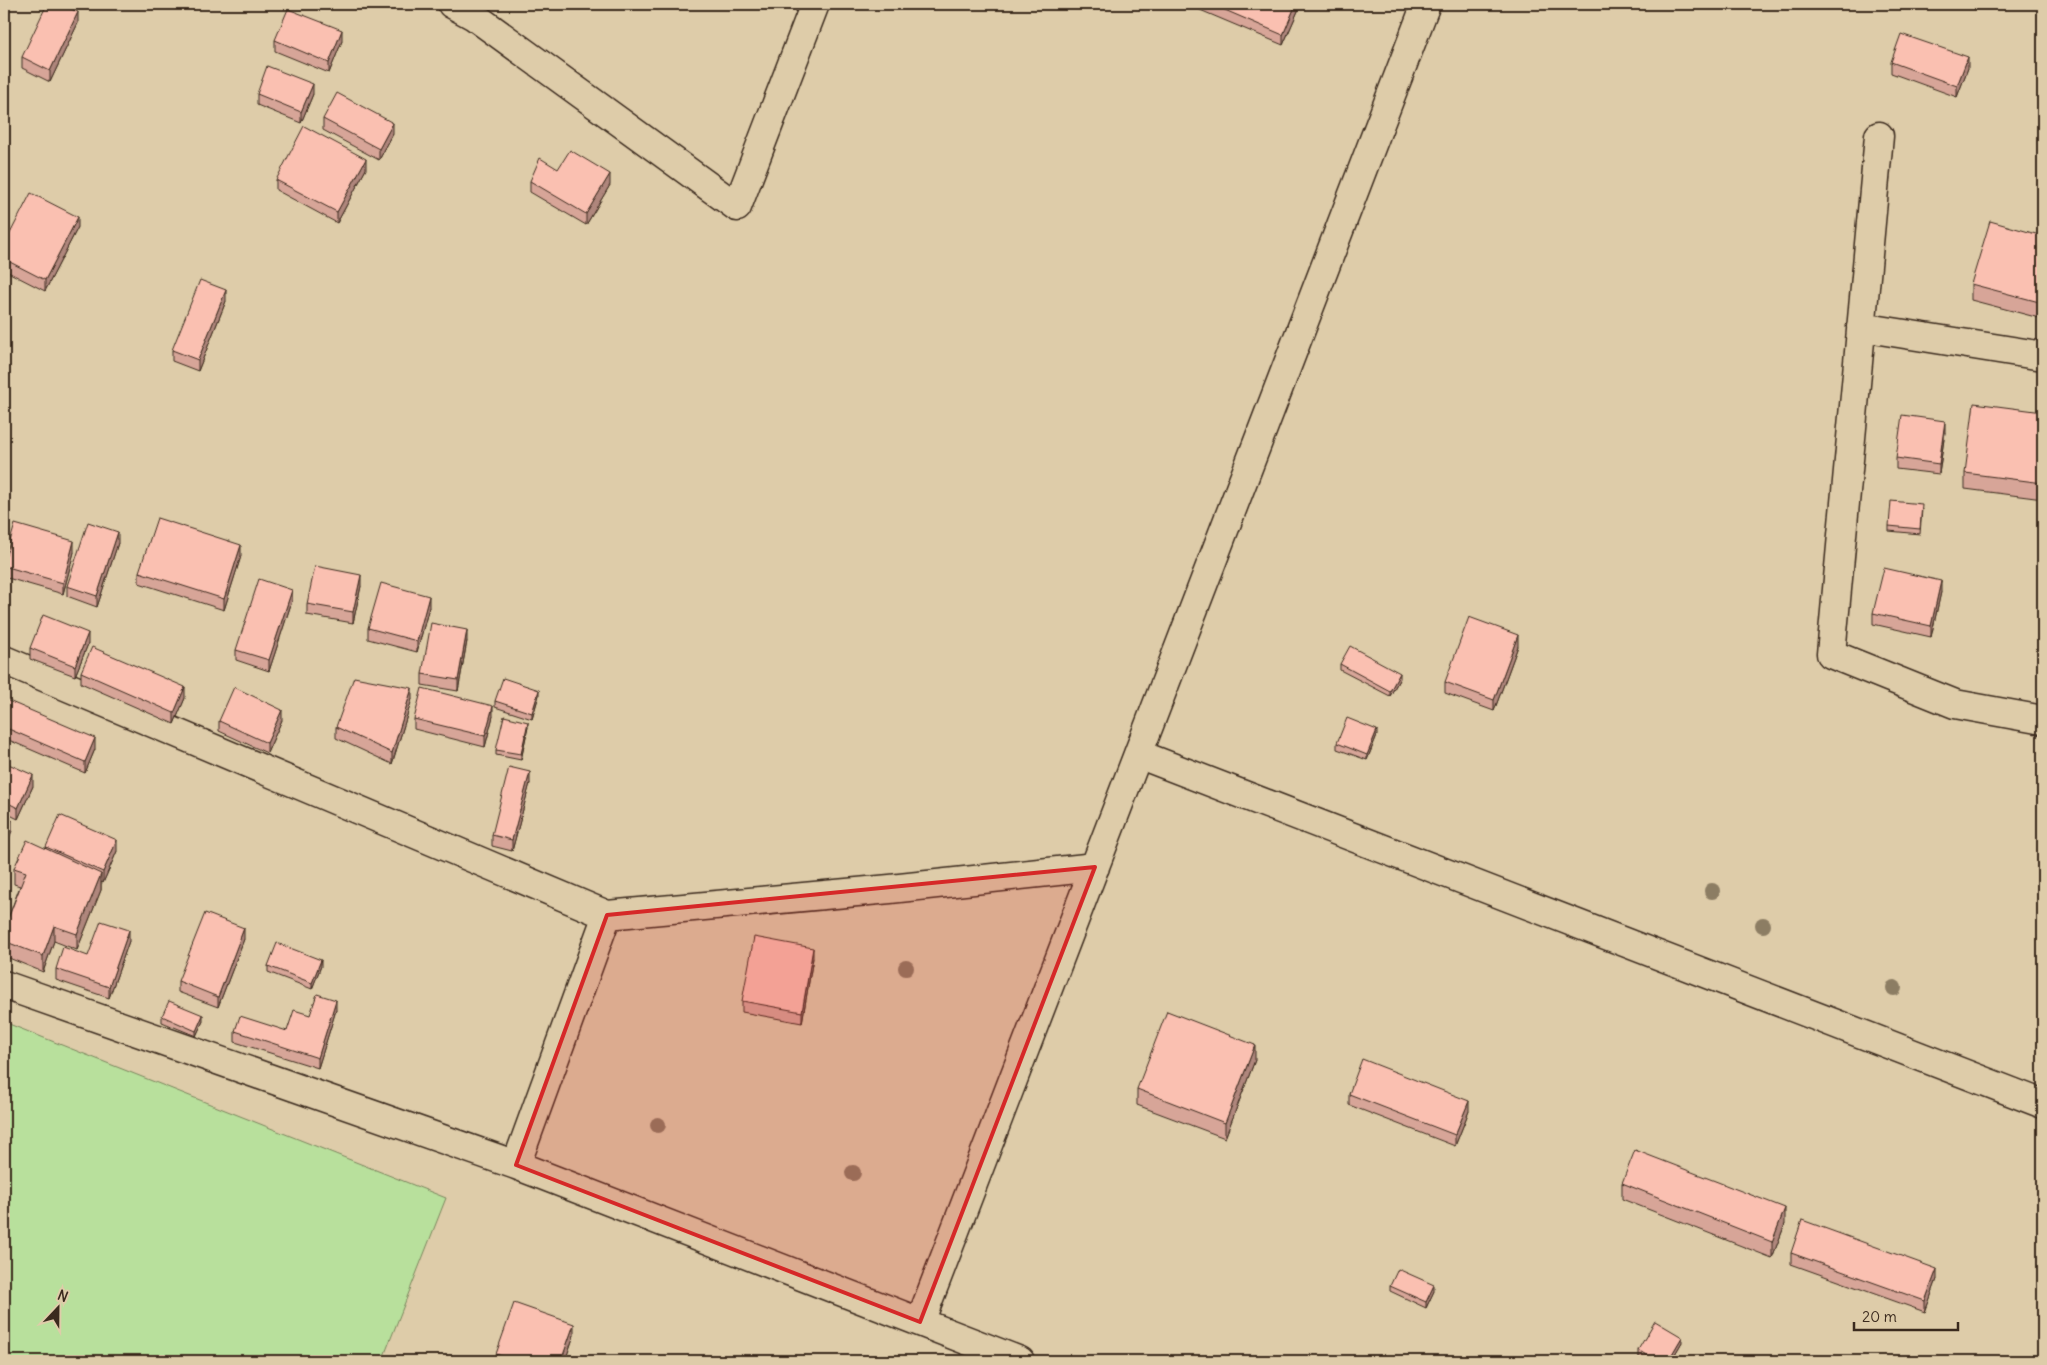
<svg xmlns="http://www.w3.org/2000/svg" width="2047" height="1365" font-family="Delius,sans-serif">
<style>
.green{fill:#b8e09c;stroke:#7a855d}
.lines{fill:none;stroke-linecap:round;stroke-linejoin:round}
.minor-casing{stroke:#3b2a1e;stroke-width:31}
.minor{stroke:#decca9;stroke-width:28}
.tree{fill:#8c7d64}
.wall{fill:#d7a598;stroke:#3b2a1e}
.shaded-wall{fill:#af867c;stroke:#3b2a1e}
.building{fill:#fac0b1;stroke:#3b2a1e}
.marked{fill:#d62828;fill-opacity:0.2;stroke:#d62828;stroke-width:4;stroke-linejoin:round}
</style>
<rect width="100%" height="100%" fill="#decca9"/>
<filter id="ink" filterUnits="userSpaceOnUse"><feTurbulence type="fractalNoise" baseFrequency=".02" numOctaves="2"/><feDisplacementMap in="SourceGraphic" scale="10" xChannelSelector="R" yChannelSelector="G"/><feConvolveMatrix kernelMatrix="1 2 1 2 8 2 1 2 1" color-interpolation-filters="sRGB"/></filter>
<g filter="url(#ink)">
<path class="green" d="M4,1022L446,1198L382,1361H4Z"/>
<g class="lines">
<defs>
<path id="minor" d="M452,4L474,16L737,207L815,4
M1879,136L1831,654L1955,704L2043,720
M1861,327L2043,356
M4,660L607,915L890,889L1095,867
M1138,754L2043,1104
M4,985L516,1165L1020,1361
M516,1165L607,915
M920,1322L1426,4"/>
</defs>
<use href="#minor" class="minor-casing"/>
<use href="#minor" class="minor"/>
</g>
<g class="tree">
<circle cx="1712" cy="891" r="8"/>
<circle cx="1763" cy="925" r="8"/>
<circle cx="906" cy="968" r="8"/>
<circle cx="1894" cy="988" r="8"/>
<circle cx="658" cy="1125" r="8"/>
<circle cx="853" cy="1173" r="8"/>
</g>
<path class="wall" d="M1193,4H1301L1283,45L1193,7Z
M78,23L50,82L22,68V57Z
M275,40L342,41L329,73L275,51Z
M1891,62L1968,68L1957,97L1891,73Z
M257,94H313L301,123L257,105Z
M323,119L393,134L379,160L323,130Z
M366,169L337,223L276,190V180Z
M530,181L610,185L586,225L530,192Z
M78,227L45,291L4,270V245Z
M2043,236V319L1971,300V284Z
M226,301L198,371L172,361V350Z
M2043,412V499L1965,489V473Z
M1945,432L1939,474L1896,469V458Z
M1922,509L1920,534L1889,531V526Z
M118,543L97,607L67,596V586Z
M74,552L63,594L4,577V562Z
M241,556L224,610L139,583V572Z
M361,586L353,623L307,615V604Z
M1941,592L1931,637L1873,624V613Z
M292,601L269,671L236,660V650Z
M429,607L417,652L368,639V628Z
M467,641L458,691L422,685V674Z
M88,644L75,676L30,659V648Z
M1518,646L1494,711L1445,693V682Z
M1340,664L1400,678L1390,696L1340,670Z
M81,672L185,698L174,724L81,683Z
M539,695L532,719L495,707V701Z
M4,699L95,749L85,773L4,738Z
M412,699L392,764L336,738V727Z
M493,716L485,747L414,729V719Z
M282,720L267,753L219,731V721Z
M528,727L521,760L496,755V750Z
M1377,735L1367,760L1337,749V743Z
M4,762L33,786L18,819L4,812Z
M530,783L512,851L492,846V835Z
M46,847L117,851L103,883L101,882V890L77,950L54,941L43,972L4,956V929L20,886L14,884V868L46,849Z
M244,939L218,1007L178,992V981Z
M129,941L109,998L56,980V969Z
M813,958L802,1023L742,1012V1001Z
M268,966H321L312,989L268,972Z
M336,1010L318,1068L235,1042V1031H287L310,1015Z
M162,1016L203,1021L196,1036L162,1022Z
M1255,1060L1225,1138L1137,1105V1089Z
M1349,1094L1469,1111L1455,1146L1349,1105Z
M1622,1183L1785,1224L1772,1258L1622,1199Z
M1791,1253L1937,1279L1925,1312L1791,1264Z
M1390,1286L1434,1291L1426,1308L1390,1291Z
M574,1335L565,1361H496V1354Z
M1682,1342L1671,1361H1647L1638,1356V1350Z"/>
<path class="shaded-wall" d="M1296,4H1301L1283,45V35Z
M78,12V23L50,82V71Z
M342,30V41L329,73V63Z
M1968,57V68L1957,97V86Z
M313,84V94L301,123V112Z
M393,123V134L379,160V149Z
M366,159V169L337,223V212Z
M610,174V185L586,225V214Z
M78,217V227L45,291V280Z
M226,290V301L198,371V360Z
M1945,421V432L1939,474V464Z
M118,532V543L97,607V596Z
M74,541V552L63,594V583Z
M241,545V556L224,610V599Z
M361,575V586L353,623V612Z
M1941,581V592L1931,637V626Z
M292,590V601L269,671V660Z
M429,596V607L417,652V641Z
M467,630V641L458,691V680Z
M88,633V644L75,676V666Z
M1518,635V646L1494,711V700Z
M1400,673V678L1390,696V691Z
M185,687V698L174,724V713Z
M412,688V699L392,764V753Z
M539,690V695L532,719V713Z
M493,706V716L485,747V736Z
M282,710V720L267,753V743Z
M528,722V727L521,760V754Z
M1377,730V735L1367,760V755Z
M95,738V749L85,773V762Z
M530,772V783L512,851V840Z
M33,775V786L18,819V808Z
M12,820V831L4,850V839Z
M117,840V851L103,883V872Z
M101,874V890L77,950V934Z
M54,926V941L43,972V956Z
M244,928V939L218,1007V997Z
M129,930V941L109,998V987Z
M813,948V958L802,1023V1012Z
M321,960V966L312,989V983Z
M336,1000V1010L318,1068V1058Z
M203,1015V1021L196,1036V1031Z
M1255,1045V1060L1225,1138V1123Z
M1469,1101V1111L1455,1146V1135Z
M1785,1208V1224L1772,1258V1242Z
M1937,1269V1279L1925,1312V1301Z
M1434,1285V1291L1426,1308V1302Z
M574,1324V1335L565,1361H561Z
M1682,1337V1342L1671,1361H1668Z"/>
<path class="building" d="M47,4H60L78,12L50,71L22,57Z
M1211,4H1296L1283,35Z
M288,9L342,30L329,63L275,40Z
M1901,34L1968,57L1957,86L1891,62Z
M267,66L313,84L301,112L257,94Z
M337,93L393,123L379,149L323,119Z
M304,126L366,159L337,212L276,180Z
M570,150L610,174L586,214L530,181L540,158L558,169Z
M31,193L78,217L45,280L4,259V245Z
M1990,221L2043,236V303L1971,284Z
M200,280L226,290L198,360L172,350Z
M1974,403L2043,412V483L1965,473Z
M1902,415L1945,421L1939,464L1896,458Z
M1891,501L1922,504L1920,529L1889,526Z
M157,518L241,545L224,599L139,572Z
M88,522L118,532L97,596L67,586Z
M15,524L74,541L63,583L4,566V562Z
M315,566L361,575L353,612L307,604Z
M1884,568L1941,581L1931,626L1873,613Z
M259,579L292,590L269,660L236,650Z
M381,583L429,596L417,641L368,628Z
M43,615L88,633L75,666L30,648Z
M1469,617L1518,635L1494,700L1445,682Z
M431,623L467,630L458,680L422,674Z
M1350,646L1400,673L1390,691L1340,664Z
M92,647L185,687L174,713L81,672Z
M354,677L412,688L392,753L336,727Z
M503,678L539,690L532,713L495,701Z
M234,687L282,710L267,743L219,721Z
M422,688L493,706L485,736L414,719Z
M4,699L95,738L85,762L4,727Z
M504,716L528,722L521,754L496,750Z
M1347,718L1377,730L1367,755L1337,743Z
M4,762L33,775L18,808L4,801Z
M509,767L530,772L512,840L492,835Z
M60,815L117,840L103,872L46,847Z
M4,816L12,820L4,839Z
M27,840L101,874L77,934L54,926L43,956L4,941V929L26,872L14,868Z
M205,913L244,928L218,997L178,981Z
M101,921L129,930L109,987L56,969L63,947L88,956Z
M754,937L813,948L802,1012L742,1001Z
M277,943L321,960L312,983L268,966Z
M317,994L336,1000L318,1058L235,1031L240,1016L287,1031L294,1010L310,1015Z
M169,1001L203,1015L196,1031L162,1016Z
M1167,1011L1255,1045L1225,1123L1137,1089Z
M1362,1059L1469,1101L1455,1135L1349,1094Z
M1635,1150L1785,1208L1772,1242L1622,1183Z
M1802,1220L1937,1269L1925,1301L1791,1253Z
M1398,1269L1434,1285L1426,1302L1390,1286Z
M514,1303L574,1324L561,1361H516L496,1354Z
M1655,1321L1682,1337L1668,1361H1656L1638,1350Z"/>
</g>
<path class="marked" d="M1095,867L920,1322L516,1165L607,915Z"/>
<rect width="2047" height="1365" fill="none" stroke="#decca9" stroke-width="20"/>
<rect x="10" y="10" width="2027" height="1345" fill="none" stroke="#3b2a1e" stroke-width="2" filter="url(#ink)"/>
<g transform="translate(58 1308) rotate(22)" stroke="#decca9" stroke-width="4" paint-order="stroke">
<path d="M0-4L9 19L0 12L-9 19Z" fill="#3b2a1e"/>
<text y="-8" font-size="14" font-weight="bold" text-anchor="middle" fill="#3b2a1e">N</text>
</g>
<path d="M1854 1322v8h104v-8" fill="none" stroke="#3b2a1e" stroke-width="2.5"/>
<text x="1862" y="1322" font-size="15" fill="#3b2a1e" stroke="#decca9" stroke-width="4" paint-order="stroke">20 m</text>
</svg>
